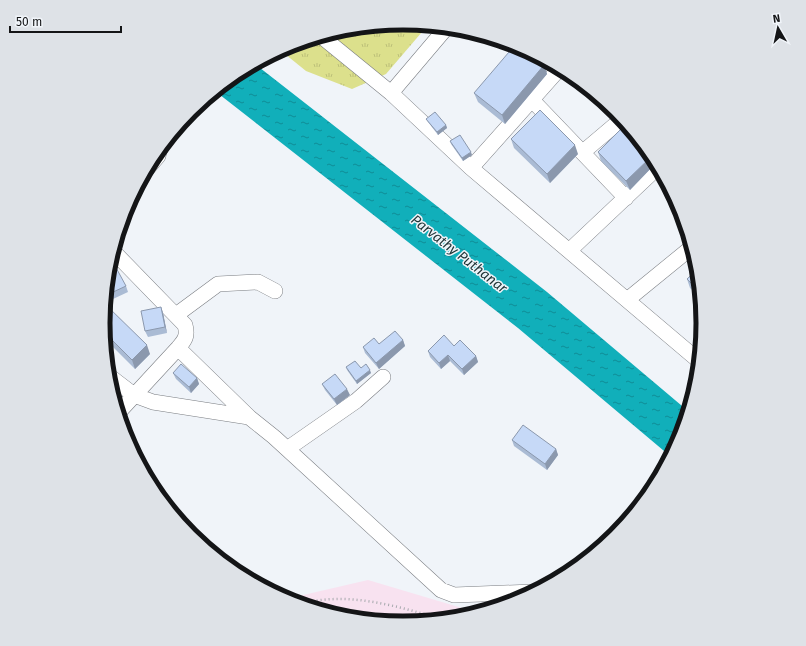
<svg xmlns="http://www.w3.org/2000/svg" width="806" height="646" font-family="'Fira Sans',sans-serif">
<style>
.industrial{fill:#f8e2f0}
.park{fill:url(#park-tufts)}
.water{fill:url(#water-ripples)}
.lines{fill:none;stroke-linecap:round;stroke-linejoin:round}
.minor-casing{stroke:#7a7d82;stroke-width:16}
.path{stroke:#a6a9ad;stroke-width:2.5;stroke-dasharray:1 3;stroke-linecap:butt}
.minor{stroke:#fff;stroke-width:15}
.wall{fill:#aabbd4}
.shaded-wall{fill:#8b98ad}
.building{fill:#c6d9f7;stroke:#8b98ad}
.labels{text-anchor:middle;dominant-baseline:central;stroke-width:3;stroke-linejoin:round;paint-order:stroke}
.water-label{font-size:14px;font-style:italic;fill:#1e3537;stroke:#f0f4f9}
.rim{fill:none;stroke:#141517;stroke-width:5}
</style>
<defs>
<pattern id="park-tufts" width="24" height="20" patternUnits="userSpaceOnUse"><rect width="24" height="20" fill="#dce08c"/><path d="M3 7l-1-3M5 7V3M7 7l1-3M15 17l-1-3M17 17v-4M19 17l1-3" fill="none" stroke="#bcbf78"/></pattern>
<pattern id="water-ripples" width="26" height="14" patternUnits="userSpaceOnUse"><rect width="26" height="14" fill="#11afba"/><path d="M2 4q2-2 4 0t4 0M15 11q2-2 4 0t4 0" fill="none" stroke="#0f8d96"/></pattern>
</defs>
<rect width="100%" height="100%" fill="#f0f4f9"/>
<path class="industrial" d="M368,580L462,608L466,616L403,623L344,617L286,599Z"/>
<path class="park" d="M403,23L428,25L386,74L352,89L306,71L280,50L288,46L345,29Z"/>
<path class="water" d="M255,64L547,292L688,411L680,438L670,456L518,328L215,91L237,73Z"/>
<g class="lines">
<defs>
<path id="minor" d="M321,36L391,93L471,168L699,361
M391,93L447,27
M532,100L626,198
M583,152L622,119
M471,168L560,68
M146,170L158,156L160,148
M570,250L658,167
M113,251L185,325C188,336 185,340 178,348L118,413
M627,300L692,247
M176,315L218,284L258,282L275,291
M178,348L249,417
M108,375L134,395L153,402L249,417L274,437L441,590L454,595L533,592
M287,449L356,401L383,377"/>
</defs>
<use href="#minor" class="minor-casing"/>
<path class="path" d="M301,604C347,591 397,606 441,619"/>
<use href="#minor" class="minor"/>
</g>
<path class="wall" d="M544,65L547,74L505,124L478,102L474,93Z
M426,119L446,125L447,128L438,135L428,122Z
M511,139L578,154L550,183L514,148Z
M450,141L472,155L463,161L451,144Z
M598,152L653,157L656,163L630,190L601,161Z
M109,267L126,286L128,292L113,299L107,287Z
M698,269L701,298L690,288L687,279Z
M161,307L163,313L167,333L148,337L145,331Z
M103,323L150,354L135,369L105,339Z
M403,340L405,346L379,369L365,353L363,347Z
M454,346L476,356L478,362L464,375L450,361L441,369L430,357L428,351Z
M346,367L361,368L371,373L357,384L347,370Z
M173,373L197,378L199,384L191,393L176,379Z
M322,384L350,395L337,405L325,390Z
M512,440L556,449L558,455L547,470L514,446Z"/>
<path class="shaded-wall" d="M544,65L547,74L505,124L502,115Z
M446,125L447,128L438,135L437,132Z
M575,145L578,154L550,183L547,174Z
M471,152L472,155L463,161L462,158Z
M652,156L656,163L630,190L626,181Z
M161,307L163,313L167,333L165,327Z
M403,340L405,346L379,369L376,363Z
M147,345L150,354L135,369L132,360Z
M448,355L450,361L441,369L439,363Z
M476,356L478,362L464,375L462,369Z
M370,370L371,373L357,384L356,381Z
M197,378L199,384L191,393L189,387Z
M347,389L350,395L337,405L334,399Z
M556,449L558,455L547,470L545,464Z"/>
<path class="building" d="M515,45L518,46L526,50L544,65L502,115L474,93Z
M540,110L575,145L547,174L511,139Z
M435,112L446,125L437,132L426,119Z
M626,124L652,156L626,181L598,152Z
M460,135L471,152L462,158L450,141Z
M114,264L126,286L111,293L107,286L109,267Z
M698,269L700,292L687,279Z
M105,304L147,345L132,360L104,332L103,323Z
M161,307L165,327L145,331L141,311Z
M395,331L403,340L376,363L363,347L374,338L379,344Z
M444,335L454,346L460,340L476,356L462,369L448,355L439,363L428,351Z
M355,361L361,368L366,364L370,370L356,381L346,367Z
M181,364L197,378L189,387L173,373Z
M335,374L347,389L334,399L322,384Z
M523,425L556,449L545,464L512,440Z"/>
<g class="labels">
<g class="water-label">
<text transform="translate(459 254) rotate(38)">Parvathy Puthanar</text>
</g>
</g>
<path d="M0 0H806V646H0ZM110 323a293 293 0 1 1 586 0a293 293 0 1 1-586 0Z" fill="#dee2e7" fill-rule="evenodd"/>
<path class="rim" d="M110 323a293 293 0 1 1 586 0a293 293 0 1 1-586 0Z"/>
<g transform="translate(778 28) rotate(351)" stroke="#f0f4f9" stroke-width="3" paint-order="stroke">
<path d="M0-3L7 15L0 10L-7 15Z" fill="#141517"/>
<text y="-6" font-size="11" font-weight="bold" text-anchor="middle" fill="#141517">N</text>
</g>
<path d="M10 26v6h111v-6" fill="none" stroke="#141517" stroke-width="2"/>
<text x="16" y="26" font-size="12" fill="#141517" stroke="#f0f4f9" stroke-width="3" paint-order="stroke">50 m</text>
</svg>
